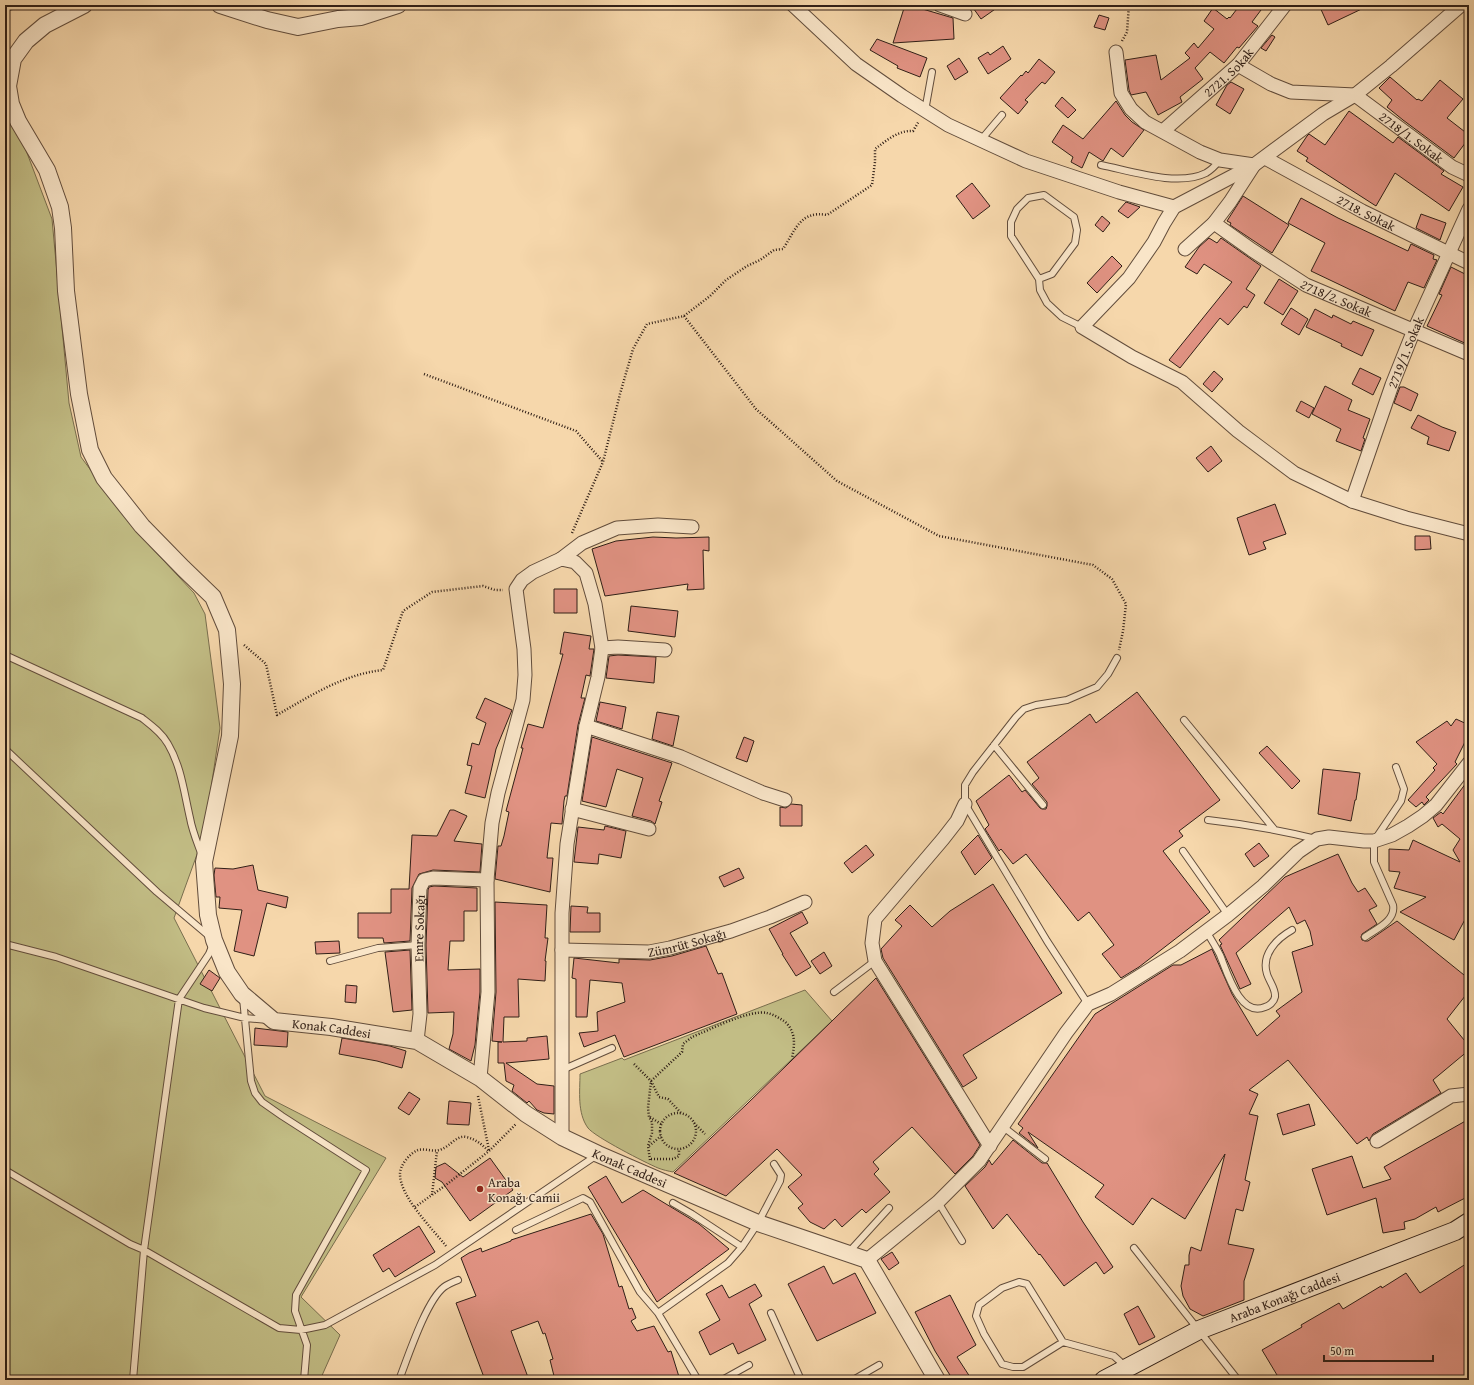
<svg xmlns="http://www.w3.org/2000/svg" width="1474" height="1385" font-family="'Gentium Book Plus',serif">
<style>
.green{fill:#c2bd85;stroke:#796e4e}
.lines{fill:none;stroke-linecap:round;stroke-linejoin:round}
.stream{stroke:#747a75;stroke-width:4.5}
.building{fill:#e09282;stroke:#301f17}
.service-casing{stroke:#624d3c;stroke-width:8}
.minor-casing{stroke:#624d3c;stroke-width:15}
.tertiary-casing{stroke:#624d3c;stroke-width:18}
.secondary-casing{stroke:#301f17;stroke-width:20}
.path{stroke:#301f17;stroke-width:2.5;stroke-dasharray:1 2;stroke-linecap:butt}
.service{stroke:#f9e5c8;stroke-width:6}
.minor{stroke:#f9e5c8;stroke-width:13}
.tertiary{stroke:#f9e5c8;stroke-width:16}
.secondary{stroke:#f9e5c8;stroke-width:18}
.poi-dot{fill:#8f2418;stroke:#f9e5c8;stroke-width:1.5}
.labels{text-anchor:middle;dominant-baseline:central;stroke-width:3;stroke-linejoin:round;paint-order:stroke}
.street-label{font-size:13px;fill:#301f17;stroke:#f9e5c8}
.poi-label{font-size:13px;fill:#301f17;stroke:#f9e5c8;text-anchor:start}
</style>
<rect width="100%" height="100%" fill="#f6d7ab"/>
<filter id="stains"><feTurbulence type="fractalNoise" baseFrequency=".005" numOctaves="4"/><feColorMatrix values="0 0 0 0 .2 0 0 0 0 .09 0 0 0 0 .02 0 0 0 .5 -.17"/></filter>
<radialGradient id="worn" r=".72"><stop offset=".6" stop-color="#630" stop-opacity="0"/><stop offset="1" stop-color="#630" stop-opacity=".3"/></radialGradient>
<path class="green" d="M5,113L24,145L52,219L69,403L81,457L135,530L194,593L205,614L220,728L204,835L174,918L265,1096L386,1158L301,1297L340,1335L320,1380H5Z
M805,990L832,1021L673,1172C668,1171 663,1170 658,1168C646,1163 595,1137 588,1128C577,1113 580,1091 580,1074L622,1058L624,1060Z"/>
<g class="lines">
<path class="stream" d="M5,10L21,5"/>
</g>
<path class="building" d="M905,5H909L953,18L954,39L893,43Z
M971,5H1001L981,19Z
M1240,5H1255L1261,10L1252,22L1258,26L1239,48L1237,47L1224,63L1210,52L1195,68L1203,79L1180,97L1182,102L1158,115L1146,92L1131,95L1129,90L1125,60L1156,55L1161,80L1190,58L1185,53L1194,43L1198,48L1214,29L1204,21L1213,8L1227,19L1229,17L1230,18Z
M1319,5H1370L1328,25Z
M1099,15L1109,18L1105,30L1094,27Z
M1272,35L1275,37L1266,51L1261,48Z
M877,39L927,58L920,77L897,68L898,66L870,50Z
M1003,46L1011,59L988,74L978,58L988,52L990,55Z
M959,58L968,72L955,80L947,66Z
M1039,59L1055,72L1045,84L1042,82L1025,100L1028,102L1018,114L1000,98L1021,75L1022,76L1026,71L1028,73Z
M1390,77L1417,100L1418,99L1422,101L1440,80L1463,99L1447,118L1469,135V138L1454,158L1403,120L1387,107L1392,100L1379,88Z
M1231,82L1244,89L1230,114L1216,105L1227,85Z
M1062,97L1076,110L1068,118L1055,106Z
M1116,101L1125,115L1132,122L1144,130L1123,157L1111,148L1103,161L1089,152L1082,168L1071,162L1073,157L1052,142L1063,125L1083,139Z
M1349,111L1393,143L1398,137L1444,171L1441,174L1463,187L1449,211L1395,173L1376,206L1306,161L1308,158L1297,151L1307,136L1309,134L1325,145Z
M972,183L990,206L973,219L956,196Z
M1243,196L1289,225L1272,253L1230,225L1231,223L1227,221Z
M1301,198L1338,218L1408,251L1411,244L1434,255L1433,259L1437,260L1424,288L1408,282L1395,311L1311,271L1325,243L1288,223Z
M1126,202L1140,207L1128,218L1118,211Z
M1421,214L1446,223L1440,240L1416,228Z
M1102,216L1110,223L1103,232L1095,225Z
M1209,238L1217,243L1221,238L1261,266L1246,289L1255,295L1247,308L1244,306L1228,325L1220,318L1180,368L1169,360L1232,282L1204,264L1197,274L1185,267L1199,247Z
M1112,256L1122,266L1097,293L1087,283Z
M1451,267L1469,276V345L1427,326L1442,295L1439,294Z
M1279,279L1298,291L1283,315L1264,303Z
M1291,308L1308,319L1299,335L1281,324Z
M1315,309L1332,318L1333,315L1351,324L1353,321L1374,330L1362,356L1341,346L1342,344L1306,327Z
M1360,368L1381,378L1373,395L1352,384Z
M1214,371L1223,379L1212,392L1203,384Z
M1325,386L1352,400L1348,410L1370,419L1363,438L1365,439L1361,451L1336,441L1341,429L1312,414Z
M1400,387H1404L1418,394L1411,411L1394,403Z
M1301,401L1314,408L1309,418L1296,411Z
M1418,415L1442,427L1456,432L1449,451L1427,444L1429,437L1411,428Z
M1211,446L1222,461L1208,472L1196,458Z
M1275,504L1286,534L1263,542L1266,549L1249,555L1237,518Z
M1415,536H1430L1431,549L1415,550Z
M653,537L676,538L709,537V551L703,550L704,589L687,590L688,584L605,596L592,549L616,541Z
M554,589H577V613H554Z
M631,606L678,611L675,637L628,631Z
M564,632L591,636L589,649H594L590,676L586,675L581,698H585L578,725L567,796H565L564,801L562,824L551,823L547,858H553L550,892L495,879L498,846H501L504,836L509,812L506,811L523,748H521L528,724L543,728L563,654H560Z
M618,655L656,657L654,683L606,678L609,656Z
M1137,692L1220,800L1179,831L1183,836L1163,851L1210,912L1139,967L1121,978L1102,954L1114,945L1089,912L1078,921L1026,854L1013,864L1001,849L999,851L985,829L989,825L976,801L1009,775L1022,792L1025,790L1040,808L1042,809H1046L1047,806V802L1032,784L1039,778L1027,762L1090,714L1096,723Z
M485,698L512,710L496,749L485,798L465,793L472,766L467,765L472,743L479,745L486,723L476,718Z
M600,702L626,707L622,729L596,721Z
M657,712L679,716L673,746L652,739Z
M1456,719L1469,725V734L1455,762L1457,764L1426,797L1429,800L1424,805L1422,802L1416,807L1408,800L1435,770L1433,768L1437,764L1416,742L1447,721L1451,726Z
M592,737L672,763L659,801L662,802L655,824L651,821L632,816L643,778L617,769L606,807L582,801Z
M744,737L754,741L747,762L736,758Z
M1267,746L1300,781L1292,789L1259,753Z
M1323,769L1360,773L1356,800H1355L1351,821L1318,814Z
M1469,779V887L1465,895L1469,897V912L1454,940L1400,912L1426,897L1394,888L1400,872L1389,871V849L1409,850L1413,840L1460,862L1453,850L1460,839L1442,824L1438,827L1433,818L1441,812L1443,814Z
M791,804L802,805V826H780V807L786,808Z
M450,810H454L467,816L454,841L482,844L480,872L433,870L419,874L412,888L410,941L384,943L383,938H358V913H391V889H409L412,835L437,836Z
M605,826L626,831L621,858L599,854L598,864L574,862L578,827L604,830Z
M978,835L992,858L975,875L961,852Z
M1259,843L1269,856L1254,867L1245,854Z
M866,845L874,855L852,873L844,863Z
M1338,854L1352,883L1358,892L1365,888L1377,906L1369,910L1377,924L1362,934L1361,937L1362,940L1365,941H1368L1397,921L1469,979V991L1447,1019L1469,1046V1050L1433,1080L1441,1093L1373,1134L1369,1141L1367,1137L1357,1144L1288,1060L1249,1090L1258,1094L1249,1114L1258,1116L1245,1180L1250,1182L1243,1211L1236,1209L1228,1244L1254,1249L1244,1281V1300L1203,1316L1190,1309L1183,1296L1181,1286L1185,1265H1189V1255L1191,1247L1201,1251L1225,1154L1185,1219L1152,1198L1133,1225L1095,1197L1104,1185L1028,1132L1038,1148L1019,1133L1023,1128L1018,1124L1095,1014L1173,965H1181L1212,949L1232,994L1257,1036L1280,1016L1276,1011L1302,992L1292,952L1313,945L1310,931L1305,920L1297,924L1289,907L1236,953L1251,984L1240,989L1220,945L1222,944L1219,940L1285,877Z
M253,865L258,890L288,897L286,908L267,903L254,956L234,951L242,910L219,908L220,897H216L214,875L215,868L233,869Z
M739,868L744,878L724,887L719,877Z
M993,884L1062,993L963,1055L977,1078L963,1087L883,958L881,949L902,926L895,920L910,905L932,927L950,911Z
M434,886L477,888V911H464V941H450L448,970L480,969V992L475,1045L471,1061L449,1049L453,1034L454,1012L428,1013L426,945L428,890L429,887Z
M495,902L547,905L545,938H548L545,961H546L545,981L518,979L519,1017H504L503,1042L527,1041V1038L547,1036L549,1059L506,1063L537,1084L554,1086V1114L544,1113L537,1110L529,1101L527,1103L512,1091L514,1085L506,1081L504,1063H498V1042H502L492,1041L496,992Z
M571,906L588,907L587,913H600V932H570Z
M802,912L808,923L790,933L811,967L796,976L782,954H783L769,929Z
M339,941L340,953L316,954L315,942Z
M706,946L718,974L722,973L737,1014L624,1057L615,1035L584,1047L579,1033L598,1031L597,1012L625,1002L622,983L590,980L587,1017H576V979L572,978L574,958L619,963V959L650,960L672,956Z
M410,950L412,1010L393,1012L385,952Z
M824,952L832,966L820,974L811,961Z
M209,970L220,978L212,991L200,984Z
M876,978L980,1145L973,1156L955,1174L912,1127L873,1162L879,1169L874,1174L890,1192L866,1213L862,1209L842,1227L835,1219L824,1229L810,1222L798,1208L803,1204L788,1187L802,1175L777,1149L726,1196L674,1173L747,1104Z
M346,985L357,986L356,1003L345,1002Z
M255,1028L288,1032L287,1047L254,1045Z
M342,1038L390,1046L406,1051L402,1068L377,1061L339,1054Z
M409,1092L420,1099L409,1115L398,1108Z
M449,1101L471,1103L469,1125L447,1124Z
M1309,1104L1315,1125L1283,1135L1277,1114Z
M1469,1119V1196L1438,1212L1436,1207L1415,1219L1404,1222L1405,1229L1383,1233L1376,1198L1327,1215L1312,1169L1352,1156L1363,1188L1391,1179L1384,1167Z
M1013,1140L1042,1163H1047L1083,1222L1113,1267L1104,1274L1096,1262L1064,1286L1040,1254L1039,1255L1007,1214L993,1229L965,1186L985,1167L989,1160L992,1165Z
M490,1158L513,1190L470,1221L442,1182L435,1178L436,1167L445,1163L463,1177Z
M606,1176L622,1203L643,1190L699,1224L729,1249L657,1302L588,1187Z
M591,1214L603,1234L619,1287L622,1286L629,1309L632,1308L636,1318L631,1321L637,1331L654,1326L668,1352L671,1351L680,1380H555L550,1360L553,1359L545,1333L543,1334L538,1321L511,1331L529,1380H485L456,1303L476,1296L461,1258L469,1253L481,1248L482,1252L511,1241V1240Z
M419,1226L435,1252L395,1277L389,1268L383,1272L373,1255Z
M892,1252L899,1263L889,1270L881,1259Z
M1469,1262V1380H1280L1262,1350L1302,1327L1301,1325L1339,1303L1343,1309L1381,1286L1382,1288L1406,1273L1420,1293Z
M824,1266L833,1284L855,1273L876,1313L817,1341L788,1284Z
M755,1284L762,1296L749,1304L766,1340L738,1354L733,1343L710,1355L699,1332L720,1320L706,1294L722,1285L729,1298Z
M950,1295L976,1345L957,1357L972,1380H953L935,1351L915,1312Z
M1138,1306L1155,1337L1139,1345L1124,1314Z"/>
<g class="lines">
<defs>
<path id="service" d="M925,111L932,72
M980,141L1002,115
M1101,165C1131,171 1178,187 1206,173C1211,170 1216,165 1220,160
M1039,279L1052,274L1075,243L1077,230L1074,217L1044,195L1028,198L1017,209L1011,222V236L1039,279L1040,290L1047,303L1062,317L1082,327
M5,655L142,718C151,725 162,733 168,744C181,766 184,792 190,818C192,830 197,842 201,853
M1184,720L1274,829
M994,745L1043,805
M5,749L157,892L209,936
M1208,820C1245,824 1279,830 1316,839
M1183,851L1228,915
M1206,931C1211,939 1216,947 1220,955C1227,972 1240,1018 1265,1007C1269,1006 1274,1002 1275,997C1276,989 1269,981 1267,974C1261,955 1276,939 1292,930
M1365,937C1376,929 1396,921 1393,905L1374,862V841L1401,801L1404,789L1396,767
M5,944L56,957L204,1008L245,1018L268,1020
M330,961L378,948L418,945
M834,992L875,961
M243,998L251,1081L255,1093L262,1102L282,1116L366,1170L296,1295L295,1311L307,1345L304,1380
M1088,1004L1047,941L965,804V785L973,772L1016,717L1024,709L1036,705L1067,700L1097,687L1108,674L1117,658
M562,1070L612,1048
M1002,1126L1045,1159
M5,1170L130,1244L144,1250L279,1328L301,1330L325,1325L435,1265L597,1155
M938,1202L962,1241
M673,1203L692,1214L742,1247
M516,1230L583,1198L590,1202L640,1292L658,1313
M1134,1248L1238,1380
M849,1252L889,1208
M771,1313L801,1380
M1063,1342L1023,1367H1013L1002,1364L984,1334L976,1316L979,1305L1002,1288L1019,1282L1027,1284L1063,1342L1114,1356L1126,1367
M133,1380L144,1250L179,999L209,954L213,944
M399,1380C408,1357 426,1301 444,1287C448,1284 453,1282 458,1280
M698,1380L658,1313L728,1263L742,1247L758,1223L780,1181L781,1175L774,1164
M722,1380L749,1365
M853,1380L879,1365"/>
<g id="minor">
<path d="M793,5L856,64L902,96L948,125L1026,161L1119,192L1174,207"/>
<path d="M940,5L965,14"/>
<path d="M1461,5L1391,66L1355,95L1323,114L1254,165L1174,207L1164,223L1154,242L1129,278L1082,327L1132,357L1182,382L1238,431L1294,473L1352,501L1406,518L1469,534"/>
<path d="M1116,52L1121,93L1131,109L1145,122L1200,152L1220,160L1254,165L1230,202L1214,223L1185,249"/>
<path id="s1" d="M1238,65L1271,84L1291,92L1355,95L1452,167L1469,175"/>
<path id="s2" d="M1163,131L1238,65L1285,5"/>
<path id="s3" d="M1265,158L1362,211L1469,263"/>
<path id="s4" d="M1214,223L1252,250L1306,285L1469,354"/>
<path id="s5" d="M1352,501L1392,385L1414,330L1469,209"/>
<path d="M561,559L582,543L617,528L658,525L692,527"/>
<path d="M602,648L618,647L665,650"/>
<path d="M586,726L681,757L763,793L785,800"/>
<path d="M965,804L957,821L943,839L875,919L872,943L875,961L990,1146"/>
<path d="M572,809L649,829"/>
<path id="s6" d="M562,950L649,952L670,948L731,931L770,917L805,902"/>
<path id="s7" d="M417,1041L420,1014L418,945L420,888L424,880L433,878L487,880"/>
<path d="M480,1078L488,992L487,880L492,823L498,793L523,700L525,675L524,649L516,589L522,580L533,572L561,559L575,562L586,573L595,604L602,648L598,677L586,726L567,844L562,913V1137"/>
<path d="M1377,1141L1451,1096L1469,1094"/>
<path d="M867,1260L938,1202L979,1161L1066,1033L1088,1004L1111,994L1180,951L1228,915L1263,886L1298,852L1317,839L1329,837L1364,841H1374L1392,835L1408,826L1423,816L1436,805L1469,763"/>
</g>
<g id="tertiary">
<path id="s8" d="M84,5L45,25L26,41L13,59L8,86L11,104L18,121L47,170L60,207L63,228L66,291L79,394L90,450L104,478L142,526L183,568L213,597L227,630L232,684L230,736L204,862L208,915L214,940L227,972L242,994L274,1021L331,1027L417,1041L480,1078L526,1114L562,1137L598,1154L758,1223L867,1260L937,1380"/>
<path d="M220,5L267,20L298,27L338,19L361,17L398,5"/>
</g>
<g id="secondary">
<path id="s9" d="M1104,1380L1199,1330L1455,1231L1469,1222"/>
</g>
</defs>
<use href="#service" class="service-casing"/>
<use href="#minor" class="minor-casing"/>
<use href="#tertiary" class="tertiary-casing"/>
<use href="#secondary" class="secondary-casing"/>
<path class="path" d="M1122,41L1127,32L1129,5
M684,316L756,409L837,481L939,536L1093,565L1112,579L1126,604L1123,631L1119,650
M424,374L576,431L603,462
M572,533L603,462L620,394L633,349L647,324L684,316L710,296L726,280L747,266L760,260L774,250L783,249C795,231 800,210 827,215L872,185L875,162V149C886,141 898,130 913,131L919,121
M244,645L266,664L277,715C310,696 344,674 383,670L403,611L432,592L483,586L495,590H503
M634,1064L651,1081L659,1097L668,1099L681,1113
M478,1096L489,1150
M660 1131a18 18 0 1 1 36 0a18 18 0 1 1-36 0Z
M650,1117L661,1124
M694,1123L705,1134
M649,1146L661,1136
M651,1159H673L679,1156V1149
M650,1160L648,1146L652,1133V1122L649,1117L648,1108L651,1081L682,1052L683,1044L692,1037C709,1030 750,1009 767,1013C773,1014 779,1018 784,1021C796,1031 795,1044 792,1058
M432,1195L437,1151
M415,1207L446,1185L489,1151L516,1124
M446,1246C432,1228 400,1197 400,1174C400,1165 410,1153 418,1150C426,1148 434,1153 442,1149C450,1146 457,1135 466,1137C476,1139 482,1145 489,1151"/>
<use href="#service" class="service"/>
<use href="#minor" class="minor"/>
<use href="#tertiary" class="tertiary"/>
<use href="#secondary" class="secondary"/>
</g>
<circle class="poi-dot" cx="480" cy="1189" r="4"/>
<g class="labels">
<g class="street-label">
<text stroke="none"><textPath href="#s2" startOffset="88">2721. Sokak</textPath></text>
<text stroke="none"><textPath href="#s1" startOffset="194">2718/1. Sokak</textPath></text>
<text stroke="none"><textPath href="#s3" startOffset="115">2718. Sokak</textPath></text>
<text stroke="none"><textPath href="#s4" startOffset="144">2718/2. Sokak</textPath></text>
<text stroke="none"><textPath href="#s5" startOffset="158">2719/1. Sokak</textPath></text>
<text stroke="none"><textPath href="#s7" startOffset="113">Emre Sokağı</textPath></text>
<text stroke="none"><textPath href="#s6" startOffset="126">Zümrüt Sokağı</textPath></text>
<text stroke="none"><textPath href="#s8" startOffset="1200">Konak Caddesi</textPath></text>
<text stroke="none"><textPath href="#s8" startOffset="1535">Konak Caddesi</textPath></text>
<text stroke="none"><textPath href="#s9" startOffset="199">Araba Konağı Caddesi</textPath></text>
</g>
<g class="poi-label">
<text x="488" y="1182">Araba<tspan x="488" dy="15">Konağı Camii</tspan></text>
</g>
</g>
<rect width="1474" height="1385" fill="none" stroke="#f6d7ab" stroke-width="20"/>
<rect x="6" y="6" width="1462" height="1373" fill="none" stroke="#301f17" stroke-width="2"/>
<rect x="10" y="10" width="1454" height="1365" fill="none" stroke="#301f17"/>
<path d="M1324 1355v6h109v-6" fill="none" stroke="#301f17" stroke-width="2"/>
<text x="1330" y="1355" font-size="12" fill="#301f17" stroke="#f9e5c8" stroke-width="3" paint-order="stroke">50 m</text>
<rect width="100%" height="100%" filter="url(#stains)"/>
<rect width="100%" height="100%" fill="url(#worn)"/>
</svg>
